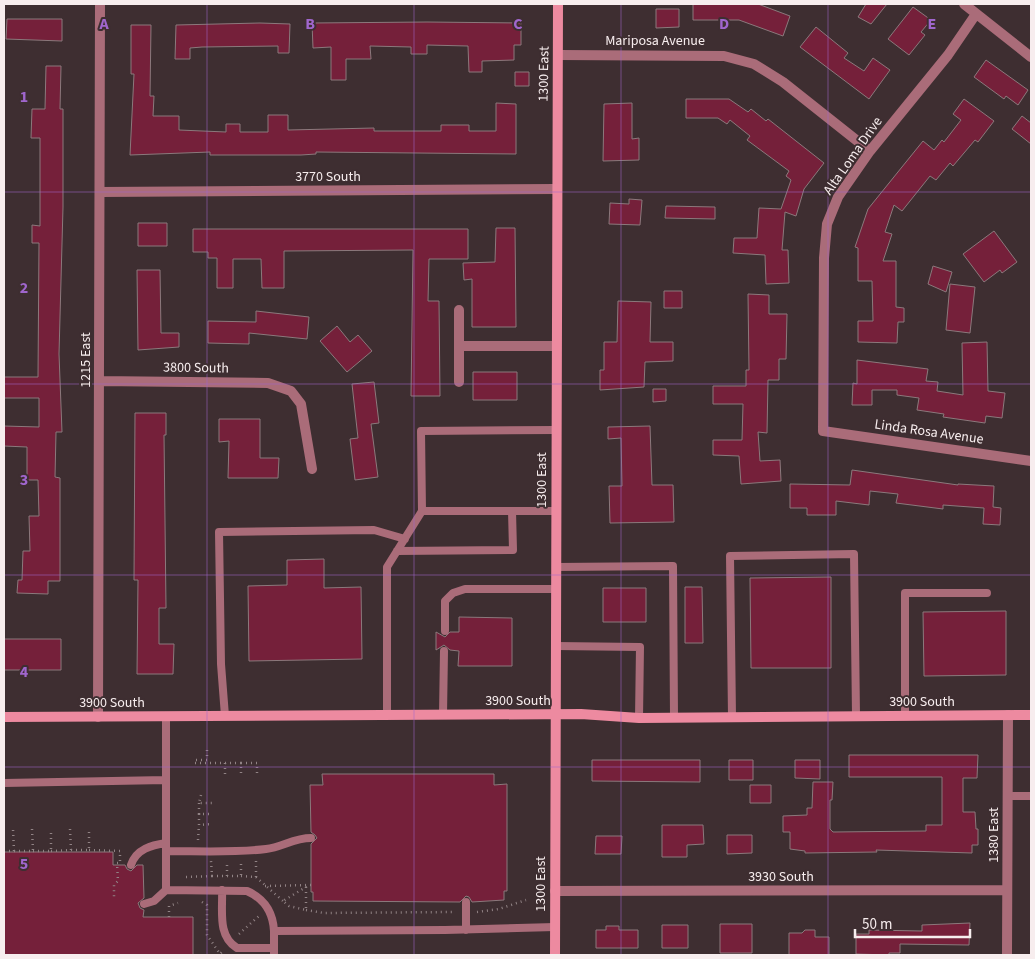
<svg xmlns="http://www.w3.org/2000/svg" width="1035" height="959" font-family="'Source Sans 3',sans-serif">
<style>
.building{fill:#75203a;stroke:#8b797c}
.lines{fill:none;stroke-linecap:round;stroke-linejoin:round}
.path{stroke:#918385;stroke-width:2.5;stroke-dasharray:1 4;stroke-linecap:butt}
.service{stroke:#aa6c79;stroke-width:8}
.minor{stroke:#aa6c79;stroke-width:10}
.secondary{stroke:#ed8aa0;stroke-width:10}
.grid{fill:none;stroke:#a066cd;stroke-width:1;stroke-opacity:0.55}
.labels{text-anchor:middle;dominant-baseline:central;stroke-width:4;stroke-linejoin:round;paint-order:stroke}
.street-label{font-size:14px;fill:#f7edee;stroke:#3e2e31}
.grid-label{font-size:16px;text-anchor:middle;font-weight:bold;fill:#a066cd;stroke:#3e2e31;stroke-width:4;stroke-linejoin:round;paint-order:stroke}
</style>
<rect width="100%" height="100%" fill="#3e2e31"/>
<path class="building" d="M693,4H758L790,16L783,36L739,20H693Z
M866,4H887L871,24L858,17Z
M913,7L931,20L921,32L925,35L909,55L888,39Z
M656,9H679V27L656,28Z
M7,19H62V41L6,39Z
M427,22L521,23V45H514V60L482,61V72H469L468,46L427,45V54H411V47L370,46L371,59H346V80H331V47L313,48L312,23Z
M260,23L290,24L289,53H278V46L202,47L190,48V59H175L176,25Z
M131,25H151L150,96H154L153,116H179V130L226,132V124H240V132H268V115H288V130L374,128V131H441V125H469V131H496V103L516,104V154L316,152V154L301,155H210V152L130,155L134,74H131Z
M816,27L848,53L844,58L864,71L873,58L890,70L869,99L800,47Z
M986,60L1028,90L1018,105L1006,96L1004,99L974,77Z
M46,66H61L60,109H63V207L59,354L62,432H56L55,477L60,478V581H48V594L17,593L18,580H22L23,551H30L29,516H39L38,480H27V447L4,446V426L39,427V398H4V377H38L39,243H32V225L40,226V138H31L32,109H45Z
M515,72H529V86H515Z
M686,99H729L748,112L751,109L766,121L768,119L824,163L804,189L796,216L785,212L782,250H788L789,283L766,284L765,255L733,253L734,238H757L759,208L781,209L791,180L786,176L789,171L747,140L750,136L730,120L727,124L718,118H686Z
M964,99L994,121L978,142L975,140L953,166L950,163L936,180L930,176L902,211L894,205L885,232L892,234L883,261H896V307L904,308V322H898L897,343L858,342V321H873L872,281H858V248L855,247L868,209L923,141L934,150L942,140L944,142L961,120L953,114Z
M632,103V139L639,138V160L603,161L604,104Z
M1022,116L1031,123V144L1012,129Z
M629,199L642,200L640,225L609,224L610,203L629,204Z
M666,206L715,207V219L665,218Z
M138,223H167V246H138Z
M496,228H515L516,327H472V279L464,280L463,263L495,262Z
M193,229H468V259H429L428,301H439L440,396H411L413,250L284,251V288H262L261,259H233V288H217V258H208V252H193Z
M994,231L1017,262L1002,273L1000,270L984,282L963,254Z
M933,266L952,272L946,292L928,284Z
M137,270H160L161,333H179V347L138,350Z
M950,284L975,287L970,333L946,330Z
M664,291H682V308H664Z
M748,294L769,295V314H787L786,359H779V380H768L767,433L758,432L760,461L780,460L781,481L741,484L739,456L713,455V440H742L743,404H713V386H746V370H749Z
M618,301L651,302L650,342H673V361L645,362L644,387L600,390V370H604V342H617Z
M256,311L309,317L307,339L249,333V344L208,343V321L256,322Z
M337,326L350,342L358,335L372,351L347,372L320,341Z
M987,342L988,391L1005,393L1002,418L986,416L985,423L943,417L944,414L917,410L919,398L897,395V390H872V405H852L853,383L857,384V360L928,369L926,381L938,382L937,391L963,395L962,343Z
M473,372H517V400H473Z
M374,382L379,423L371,424L378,477L355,480L350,439L358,438L352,384Z
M653,389H666V401L653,402Z
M135,413H166V435H164L166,608H159V644H174L173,674H137L138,580H134Z
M219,419H260V458H279L278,478H228L229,441L219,442Z
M650,426L652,485H673L674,522L610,523L609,486H622L621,438L608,439V427Z
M852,470L958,485V484L994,486L993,507L1001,508L1000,525L983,524L984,508L943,505V509L896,503L898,494L870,491L869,505L836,501V515H807V508H790V484L850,485Z
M324,559V588L361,587L362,659L249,661L248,586L287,585V560Z
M831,577V668H751L750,578Z
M685,587H702L703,643H685Z
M603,588H646V622H603Z
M1006,611V675L924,676L923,612Z
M459,617L512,618V666H458L459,651L450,650L444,645L436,650V632L445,637L450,632H459Z
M4,639H61V670H4Z
M849,755H978L977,778H963V812H975L976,829H978V845H972V853L876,850L877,852L805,853V851L790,849V832H783V816L807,815V808H812L813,782H833L832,800H830V829L833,832L926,831V825H942V777H849Z
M592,760H700V782L592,781Z
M729,760H753V780H729Z
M795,760H820V779L795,778Z
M322,774H494V785L507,784V891H504V900L472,902L469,897L466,896L460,902L313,901V892H311V844L317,838L315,835L311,832L310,785H323Z
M750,785H771V803H750Z
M662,825H703L704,844L687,845V857H662Z
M727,835H752V853L727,854Z
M596,836H622L621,854H595Z
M4,852H113V865H125L127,869L131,871L137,865H143L144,898L138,903L140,908L144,910L143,917H193V955H4Z
M970,923L969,945L900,944V953H889V955L856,954V934H869V930L922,931V925Z
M720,924H752V953H720Z
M662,925H688V948H662Z
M606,926H619V930H638V948H596V930H606Z
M805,930H815V937H829V955H789V933H802Z"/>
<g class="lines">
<path class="path" d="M207,750V760H195V763H225V777
M225,763H241V777
M241,763H257V777
M201,795L199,803H212
M199,803V814H213
M199,814V825L212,824
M198,840L199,825
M71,850H89V829
M89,850L120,851V863H117L118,881L114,885V899
M4,851H14L13,829
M14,851H33L32,829
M33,851H51V829
M51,851L71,850L70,829
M212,876H227V863
M227,876H241V862
M241,876L256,877V861
M186,877L212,876L211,861
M256,877L283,901
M265,886L311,885
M306,887V910L289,906L283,901L306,887L309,885
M202,902L207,905V935L220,954L222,952
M306,910L324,913L454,912
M477,912L499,909L526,900
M169,917V906L178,903
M239,934L260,915"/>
<path class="service" d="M422,511H556
M397,551L513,550L512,511
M556,567L673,566L674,717
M445,631V601L453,593L465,589H556
M556,646L640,647L639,718
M387,715V567L422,511L421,431L556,430
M443,715L444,651
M166,716V890L247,891C265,899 273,913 274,931
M225,716L221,664L219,532L374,530L405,539
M905,716V593H987
M732,717L730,556L854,554L856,716
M4,783L166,780
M1008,796H1031
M166,851C199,851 233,853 266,849C282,847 294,838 311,838
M131,865C136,849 152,845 166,843
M222,890C223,910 217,936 237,948H274
M466,902V930
M144,904L154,901L166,890
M274,955V931L445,930L555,927"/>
<path class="minor" d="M964,4L1031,57
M976,14L948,55L870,151L838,197L827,224L824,258L823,431L1031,461
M559,55L724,56L754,64L783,82L870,151
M100,192L556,189
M459,310V382
M459,346H556
M99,381L268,383L291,391L301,404L312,469
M98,717L100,4
M555,891L1007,890
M1007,955L1008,715"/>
<path class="secondary" d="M4,717L581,714L639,718L1031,715
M555,955L558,4"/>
</g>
<path class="grid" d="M207,4V955M414,4V955M621,4V955M828,4V955M4,192H1031M4,384H1031M4,575H1031M4,767H1031"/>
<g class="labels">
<g class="street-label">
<text x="655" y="41">Mariposa Avenue</text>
<text transform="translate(544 74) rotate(-89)">1300 East</text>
<text transform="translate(853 156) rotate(-55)">Alta Loma Drive</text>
<text x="328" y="177">3770 South</text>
<text transform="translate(86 360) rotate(-90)">1215 East</text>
<text transform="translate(196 368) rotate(1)">3800 South</text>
<text transform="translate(929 432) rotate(8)">Linda Rosa Avenue</text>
<text transform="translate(542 480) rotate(-90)">1300 East</text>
<text x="518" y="701">3900 South</text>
<text x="922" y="702">3900 South</text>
<text x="112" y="703">3900 South</text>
<text transform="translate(994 835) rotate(-90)">1380 East</text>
<text x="781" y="877">3930 South</text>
<text transform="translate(541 884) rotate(-90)">1300 East</text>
</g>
</g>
<g class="grid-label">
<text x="104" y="29">A</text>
<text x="310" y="29">B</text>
<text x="518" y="29">C</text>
<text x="724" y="29">D</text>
<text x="932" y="29">E</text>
<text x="24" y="102">1</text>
<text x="24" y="293">2</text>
<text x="24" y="485">3</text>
<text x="24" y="677">4</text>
<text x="24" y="869">5</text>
</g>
<rect width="1035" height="959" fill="none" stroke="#f7edee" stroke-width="10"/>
<path d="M855 929v8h115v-8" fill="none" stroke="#f7edee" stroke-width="2.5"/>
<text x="862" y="929" font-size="15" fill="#f7edee" stroke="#3e2e31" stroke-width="4" paint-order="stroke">50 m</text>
</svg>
